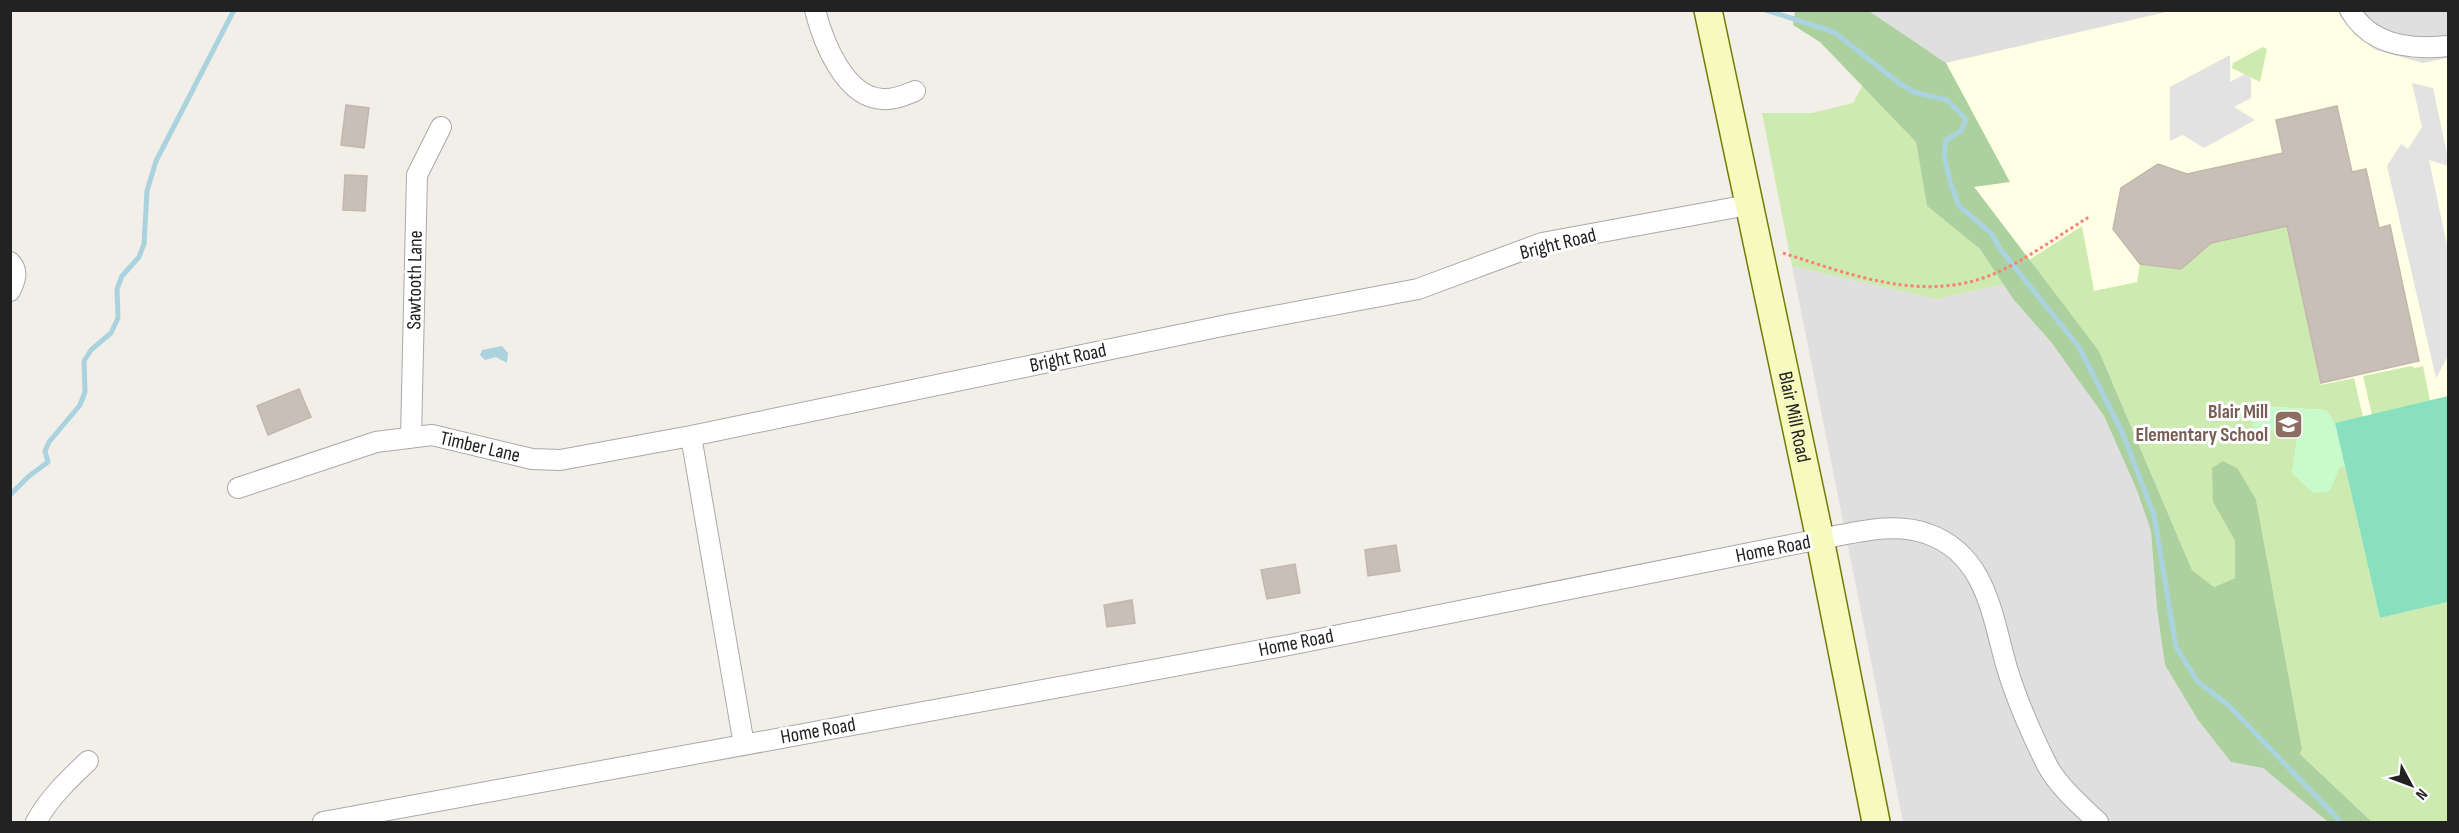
<svg xmlns="http://www.w3.org/2000/svg" width="2459" height="833" font-family="'Sofia Sans Condensed',sans-serif">
<style>
.residential{fill:#e0dfdf}
.education{fill:#ffffe5}
.grass{fill:#cdebb0}
.forest{fill:#add19e}
.park{fill:#c8facc}
.pitch{fill:#88e0be}
.parking{fill:#e2e2e2}
.water{fill:#aad3df}
.lines{fill:none;stroke-linecap:round;stroke-linejoin:round}
.stream{stroke:#aad3df;stroke-width:5}
.building{fill:#c7bfb8;stroke:#c4b6ab;stroke-width:1.5}
.street-casing{stroke:#a9a9a9;stroke-width:22}
.secondary-casing{stroke:#707d05;stroke-width:30}
.path{stroke:#fa8072;stroke-width:3;stroke-dasharray:3 3;stroke-linecap:butt}
.street{stroke:#fff;stroke-width:20}
.secondary{stroke:#f7fabf;stroke-width:27}
.labels{text-anchor:middle;dominant-baseline:central;stroke-width:6;stroke-linejoin:round;paint-order:stroke}
.street-label{font-size:20px;fill:#222;stroke:#fff}
.education-label{font-size:20px;font-weight:bold;fill:#785e54;stroke:#fff;text-anchor:end}
</style>
<rect width="100%" height="100%" fill="#f2efe9"/>
<path class="residential" d="M1869,11H2175L1946,63Z
M2338,11H2448V58L2423,63L2375,50L2358,36L2341,18Z
M1792,266L1936,299L2004,284L2014,300L2051,342L2104,416L2136,488L2151,531L2157,609L2165,665L2198,720L2231,762L2263,767L2328,822H1903Z"/>
<path class="education" d="M2175,10L2338,11L2341,18L2358,36L2375,50L2423,63L2448,58V822H2364L2198,647L2099,351L1974,186L2009,181L1946,63Z"/>
<path class="grass" d="M2263,47L2267,49L2260,82L2232,68L2233,63Z
M1863,85L1916,142L1927,206L1980,249L2004,284L1936,299L1792,266L1762,113H1812L1853,103Z
M2082,226L2094,291L2137,282L2140,264L2181,269L2211,243L2287,226L2321,385L2354,378L2363,417L2335,423L2325,410L2256,406L2253,427L2298,434L2292,473L2345,466L2380,618L2448,602V822H2372L2300,754L2302,749L2256,499L2238,469L2213,502L2235,541V578L2214,587L2192,570L2099,351L2029,260Z
M2411,366L2415,368L2423,366L2430,401L2372,415L2363,376Z"/>
<path class="forest" d="M1795,11H1869L1946,63L2010,182L1974,187L2099,351L2192,570L2214,587L2235,578V541L2213,502L2212,468L2223,461L2238,469L2256,499L2302,749L2300,754L2372,822H2328L2263,768L2231,762L2198,720L2165,665L2157,609L2151,531L2136,488L2104,416L2051,342L2014,300L1980,249L1927,206L1916,142L1820,42L1793,25Z"/>
<path class="park" d="M2256,406L2326,410L2335,423L2345,466L2340,467L2330,491L2313,493L2292,473L2298,434L2252,427Z"/>
<path class="pitch" d="M2448,396V602L2380,618L2335,423Z"/>
<path class="parking" d="M2230,55V82L2245,74L2251,78V98L2234,107L2255,120L2204,148L2183,135L2170,141V87Z
M2412,83L2433,88L2448,159V166L2429,160L2448,250V356L2436,378L2387,166L2401,144L2408,149L2422,127Z"/>
<path class="water" d="M502,346L508,353L507,363L496,357L485,360L480,355L482,350Z"/>
<g class="lines">
<path class="stream" d="M1766,10L1834,32L1899,83L1914,92L1947,100L1966,119L1961,131L1946,140L1944,155L1950,182L1959,206L1991,233L2000,249L2079,347L2122,432L2154,515L2176,647L2198,682L2227,704L2341,822
M10,495L29,476L48,462L45,451L49,442L80,405L85,392L84,361L91,350L111,333L118,318L117,289L122,276L139,257L144,244L147,191L156,161L234,10"/>
</g>
<path class="building" d="M346,105L369,108L364,148L341,145Z
M2337,106L2352,172L2366,169L2379,228L2390,225L2419,361L2321,383L2287,226L2211,243L2181,269L2140,264L2113,229L2121,188L2158,164L2187,174L2283,153L2276,120Z
M345,175L367,176L365,211L343,210Z
M299,389L311,417L268,435L257,406Z
M1396,545L1400,571L1368,576L1365,550Z
M1295,564L1300,593L1267,599L1261,570Z
M1132,600L1135,623L1107,627L1104,605Z"/>
<g class="lines">
<defs>
<path id="street" d="M815,10C823,42 845,98 883,99C895,100 905,95 915,91
M2350,10C2370,46 2411,50 2448,46
M10,262C19,271 15,281 10,291
M691,436L744,745
M411,438L417,175L441,127
M238,488L376,442L432,435L532,459L560,460L691,436L1227,325L1418,289L1542,243L1748,205
M36,822C49,798 68,780 88,761
M323,822L1289,645L1820,539C1855,533 1894,521 1928,534C1987,555 1992,617 2007,668C2017,701 2032,735 2047,765C2059,787 2080,805 2098,822"/>
<g id="secondary">
<path id="s1" d="M1708,10L1820,539L1876,822"/>
</g>
</defs>
<use href="#street" class="street-casing"/>
<use href="#secondary" class="secondary-casing"/>
<path class="path" d="M1783,253C1852,275 1927,305 1998,272C2027,259 2061,234 2089,217"/>
<use href="#street" class="street"/>
<use href="#secondary" class="secondary"/>
</g>
<defs>
<symbol id="school-square" viewBox="-11 -11 22 22"><rect x="-9" y="-9" width="18" height="18" rx="4" fill="#8d6e63" stroke="#fff"/><path d="M0-5L7-2L0 1L-7-2ZM-4 1L0 2.5L4 1V4Q0 6-4 4Z" fill="#fff"/></symbol>
</defs>
<g fill-rule="evenodd">
<use href="#school-square" x="2272" y="408" width="33" height="33"/>
</g>
<g class="labels">
<g class="street-label">
<text transform="translate(1558 244) rotate(-14)">Bright Road</text>
<text transform="translate(415 280) rotate(-89)">Sawtooth Lane</text>
<text transform="translate(1068 358) rotate(-12)">Bright Road</text>
<text stroke="none"><textPath href="#s1" startOffset="416">Blair Mill Road</textPath></text>
<text transform="translate(480 447) rotate(13)">Timber Lane</text>
<text transform="translate(1773 549) rotate(-11)">Home Road</text>
<text transform="translate(1296 643) rotate(-11)">Home Road</text>
<text transform="translate(818 731) rotate(-10)">Home Road</text>
</g>
<g class="education-label">
<text x="2268" y="412">Blair Mill<tspan x="2268" dy="23">Elementary School</tspan></text>
</g>
</g>
<rect width="2459" height="833" fill="none" stroke="#222222" stroke-width="24"/>
<g transform="translate(2411 785) rotate(131)" stroke="#ffffff" stroke-width="4.5" paint-order="stroke">
<path d="M0-4.5L10 22L0 15L-10 22Z" fill="#222222"/>
<text y="-9" font-size="16" font-weight="bold" text-anchor="middle" fill="#222222">N</text>
</g>
</svg>
